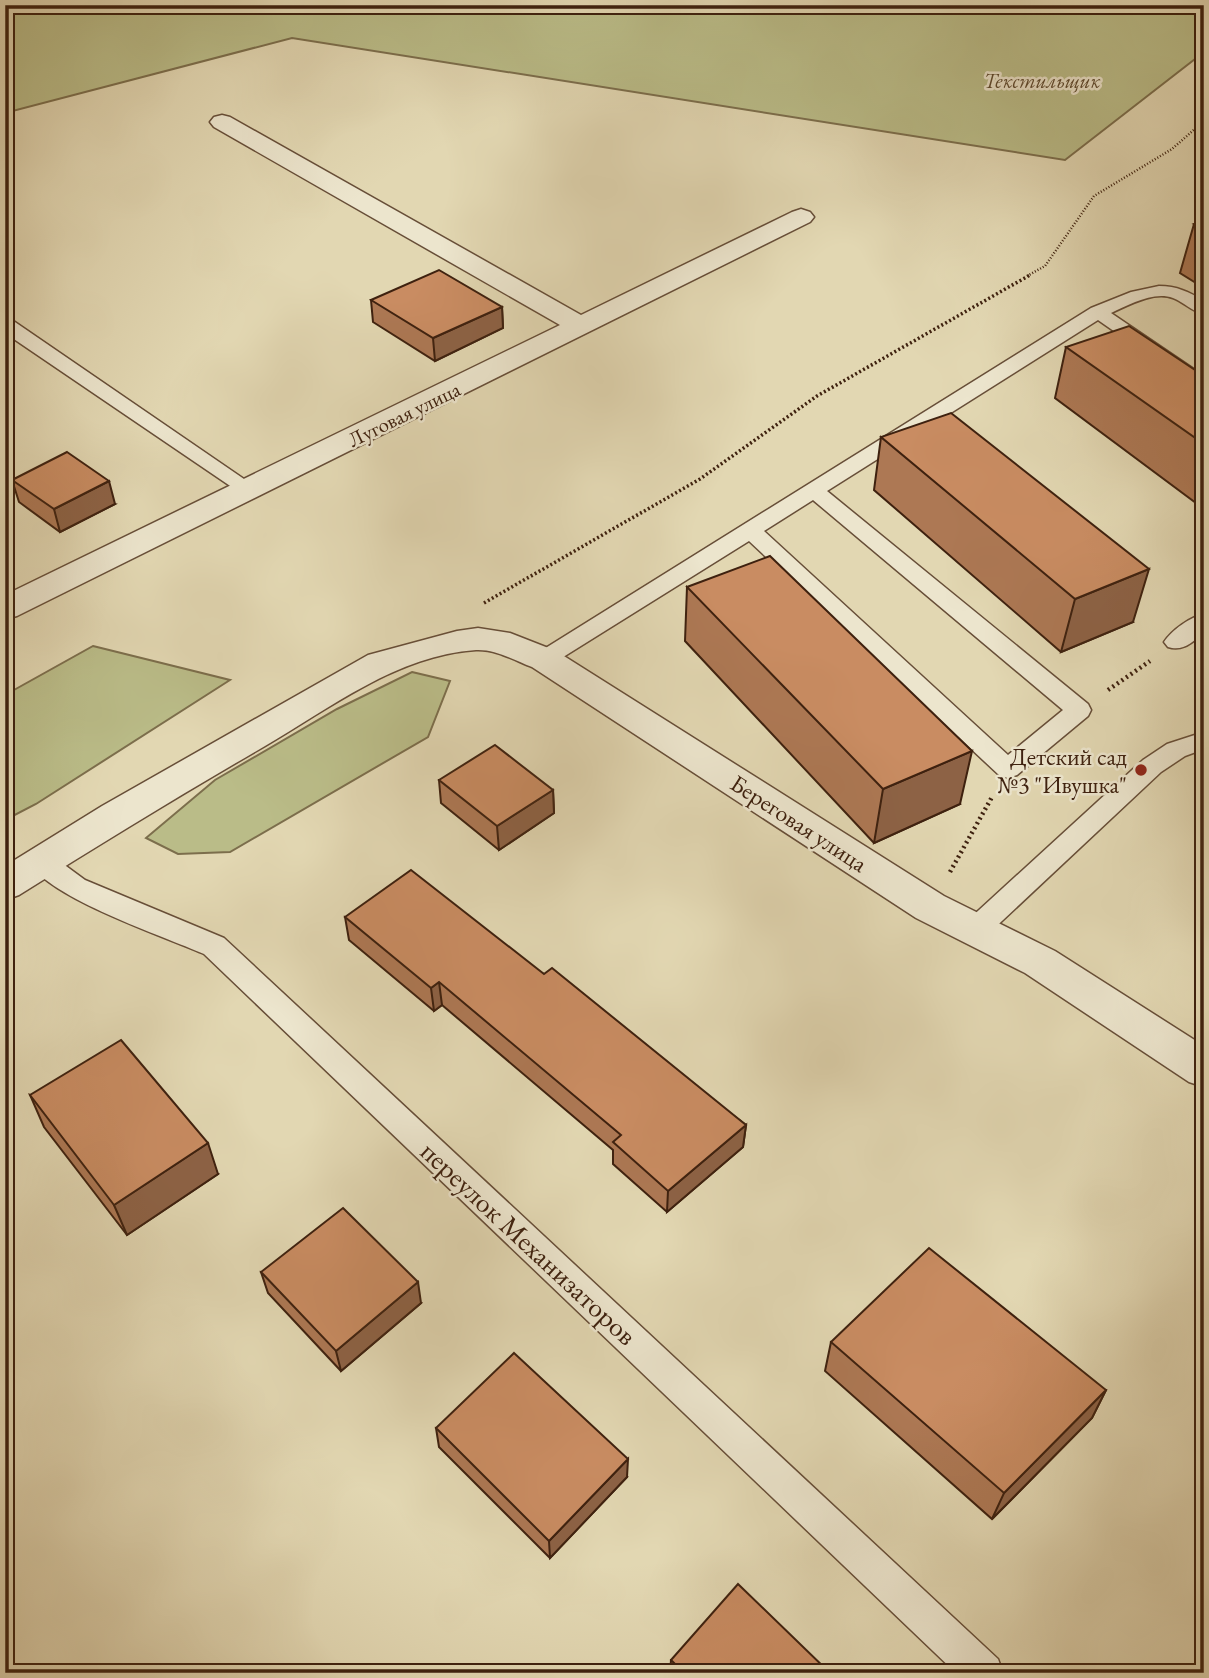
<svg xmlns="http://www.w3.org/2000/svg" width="1209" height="1678" font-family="'EB Garamond',serif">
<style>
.green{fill:#babc88;stroke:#7c6e4c;stroke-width:2}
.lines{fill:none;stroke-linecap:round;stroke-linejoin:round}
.service-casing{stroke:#674e38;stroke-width:3}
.minor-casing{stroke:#674e38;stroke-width:3}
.path-far2{stroke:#3e210f;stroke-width:2.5;stroke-dasharray:1 2;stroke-linecap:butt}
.path-far1{stroke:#3e210f;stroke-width:3.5;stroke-dasharray:2 2.5;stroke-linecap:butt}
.path{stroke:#3e210f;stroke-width:4.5;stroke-dasharray:2 3.5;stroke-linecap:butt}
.service{fill:#ece5cd;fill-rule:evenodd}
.minor{fill:#ece5cd;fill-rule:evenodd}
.wall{fill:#ad7854;stroke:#3e210f;stroke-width:2}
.shaded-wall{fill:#8d6245;stroke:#3e210f;stroke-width:2}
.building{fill:#c98c62;stroke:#3e210f;stroke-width:2}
.poi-dot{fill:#8f2418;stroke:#ece5cd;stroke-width:2.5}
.labels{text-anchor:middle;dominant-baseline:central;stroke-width:5;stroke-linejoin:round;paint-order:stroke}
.far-park-label{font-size:21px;font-style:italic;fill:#5d482d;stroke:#ece5cd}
.far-street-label{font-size:21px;fill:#3e210f;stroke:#ece5cd}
.poi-label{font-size:24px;fill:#3e210f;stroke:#ece5cd;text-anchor:end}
.street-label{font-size:24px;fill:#3e210f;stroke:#ece5cd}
.near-street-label{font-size:28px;fill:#3e210f;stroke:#ece5cd}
</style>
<rect width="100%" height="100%" fill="#e2d7b2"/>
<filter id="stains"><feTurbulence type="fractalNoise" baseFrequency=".00286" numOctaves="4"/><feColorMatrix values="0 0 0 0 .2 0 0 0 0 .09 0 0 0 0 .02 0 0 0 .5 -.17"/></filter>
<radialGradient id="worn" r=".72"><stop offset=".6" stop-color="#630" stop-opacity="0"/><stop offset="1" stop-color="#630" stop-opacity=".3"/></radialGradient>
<path class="green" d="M5,5H1204V52L1065,160L292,38L5,113Z
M93,646L230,680L36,804L5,820V695Z
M412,672L450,681L428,737L230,852L178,854L146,838L215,780L337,709Z"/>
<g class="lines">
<defs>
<path id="service" d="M1159,286C1177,286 1189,292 1204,301V314C1192,312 1184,302 1173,298C1153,291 1129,305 1111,313L1204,376V391L1197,389L1098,320L827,491L1088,704L1091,710L1088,716L1017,775L1008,778L999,775L749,541L552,664L544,667L536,664L532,659L536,654L1091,308L1131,292ZM813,500L1063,710L1008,755L764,531Z
M5,318L12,320L260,490L256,494H242L5,333Z
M1204,614V633C1192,642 1183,652 1168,647L1164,642C1172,630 1190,617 1204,614Z
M1204,732V749L1185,756L1161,772L987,935L977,939L967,935L963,928L967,921L1143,760L1167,744Z
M42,852L51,855L85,880L224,938L998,1659L1003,1673H956L204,954C163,936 49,898 29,862L33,855Z"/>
<path id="minor" d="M222,115L230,117L581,315L792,212L801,209L810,212L814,217L810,222L17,616L5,619V595L560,325L214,127L210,122L214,117Z
M478,628L510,633L556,651L944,896L1055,951L1204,1046V1087L1189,1082L1025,973L916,918L532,667C514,660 495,649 476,650C398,655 330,708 265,746C182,794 100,844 19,895L5,900V866L102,806L368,655L457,631Z"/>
</defs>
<use href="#service" class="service-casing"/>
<use href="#minor" class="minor-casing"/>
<path class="path-far2" d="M1027,276L1045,266L1094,196L1172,149L1204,121"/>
<path class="path-far1" d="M484,603L700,479L817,396L1030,275"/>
<path class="path" d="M1108,690L1150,661
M950,872L992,797"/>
<use href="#service" class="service"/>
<use href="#minor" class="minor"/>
</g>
<path class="wall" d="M1204,221V288L1180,273L1194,224Z
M371,300L502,307L503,328L435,361L373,322Z
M1066,347L1204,376V509L1055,398Z
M881,437L1133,622L1061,652L874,490Z
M12,480L115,504L60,532L19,502Z
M687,587L960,804L874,843L685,641Z
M439,780L553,790L554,813L499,850L441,803Z
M345,917L544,974L746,1125L743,1147L667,1212L613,1164V1150L442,1005L434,1011L349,940Z
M30,1095L218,1174L127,1235L44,1127Z
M261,1272L421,1303L341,1371L268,1293Z
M831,1342L1106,1390L1092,1418L992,1519L825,1371Z
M436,1428L627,1477L550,1558L439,1447Z
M671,1660L830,1673H670Z"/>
<path class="shaded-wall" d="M502,307L503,328L435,361L433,338Z
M109,481L115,504L60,532L54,509Z
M1149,569L1133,622L1061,652L1075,599Z
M972,751L960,804L874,843L883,789Z
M553,790L554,813L499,850L497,826Z
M439,982L442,1005L434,1011L431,988Z
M746,1125L743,1147L667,1212L668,1191Z
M208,1143L218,1174L127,1235L114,1205Z
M418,1282L421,1303L341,1371L336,1351Z
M1106,1390L1092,1418L992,1519L1004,1493Z
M628,1459L627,1477L550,1558L549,1541Z"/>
<path class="building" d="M1204,221V230L1194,224Z
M439,270L502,307L433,338L371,300Z
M1129,326L1204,376V444L1066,347Z
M951,413L1149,569L1075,599L881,437Z
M67,452L109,481L54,509L12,480Z
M770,556L972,751L883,789L687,587Z
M495,745L553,790L497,826L439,780Z
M411,870L544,974L552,968L746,1125L668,1191L613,1142L621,1135L439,982L431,988L345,917Z
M121,1040L208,1143L114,1205L30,1095Z
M343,1208L418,1282L336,1351L261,1272Z
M929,1248L1106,1390L1004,1493L831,1342Z
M514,1353L628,1459L549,1541L436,1428Z
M738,1584L830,1673H684L671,1660Z"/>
<circle class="poi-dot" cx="1141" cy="770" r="7"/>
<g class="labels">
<g class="far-park-label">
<text x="1042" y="80">Текстильщик</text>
</g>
<g class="far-street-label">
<text transform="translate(404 414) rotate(-26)">Луговая улица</text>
</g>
<g class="poi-label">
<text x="1127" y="756">Детский сад<tspan x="1127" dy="28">№3 "Ивушка"</tspan></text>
</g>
<g class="street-label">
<text transform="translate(799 823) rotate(33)">Береговая улица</text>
</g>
<g class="near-street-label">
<text transform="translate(529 1243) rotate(43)">переулок Механизаторов</text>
</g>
</g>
<rect width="1209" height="1678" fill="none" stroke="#e2d7b2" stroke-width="28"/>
<rect x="7" y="7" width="1195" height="1664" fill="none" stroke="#3e210f" stroke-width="3.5"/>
<rect x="14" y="14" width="1181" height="1650" fill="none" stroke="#3e210f" stroke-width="2"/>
<rect width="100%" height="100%" filter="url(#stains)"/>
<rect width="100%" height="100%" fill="url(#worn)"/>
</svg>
